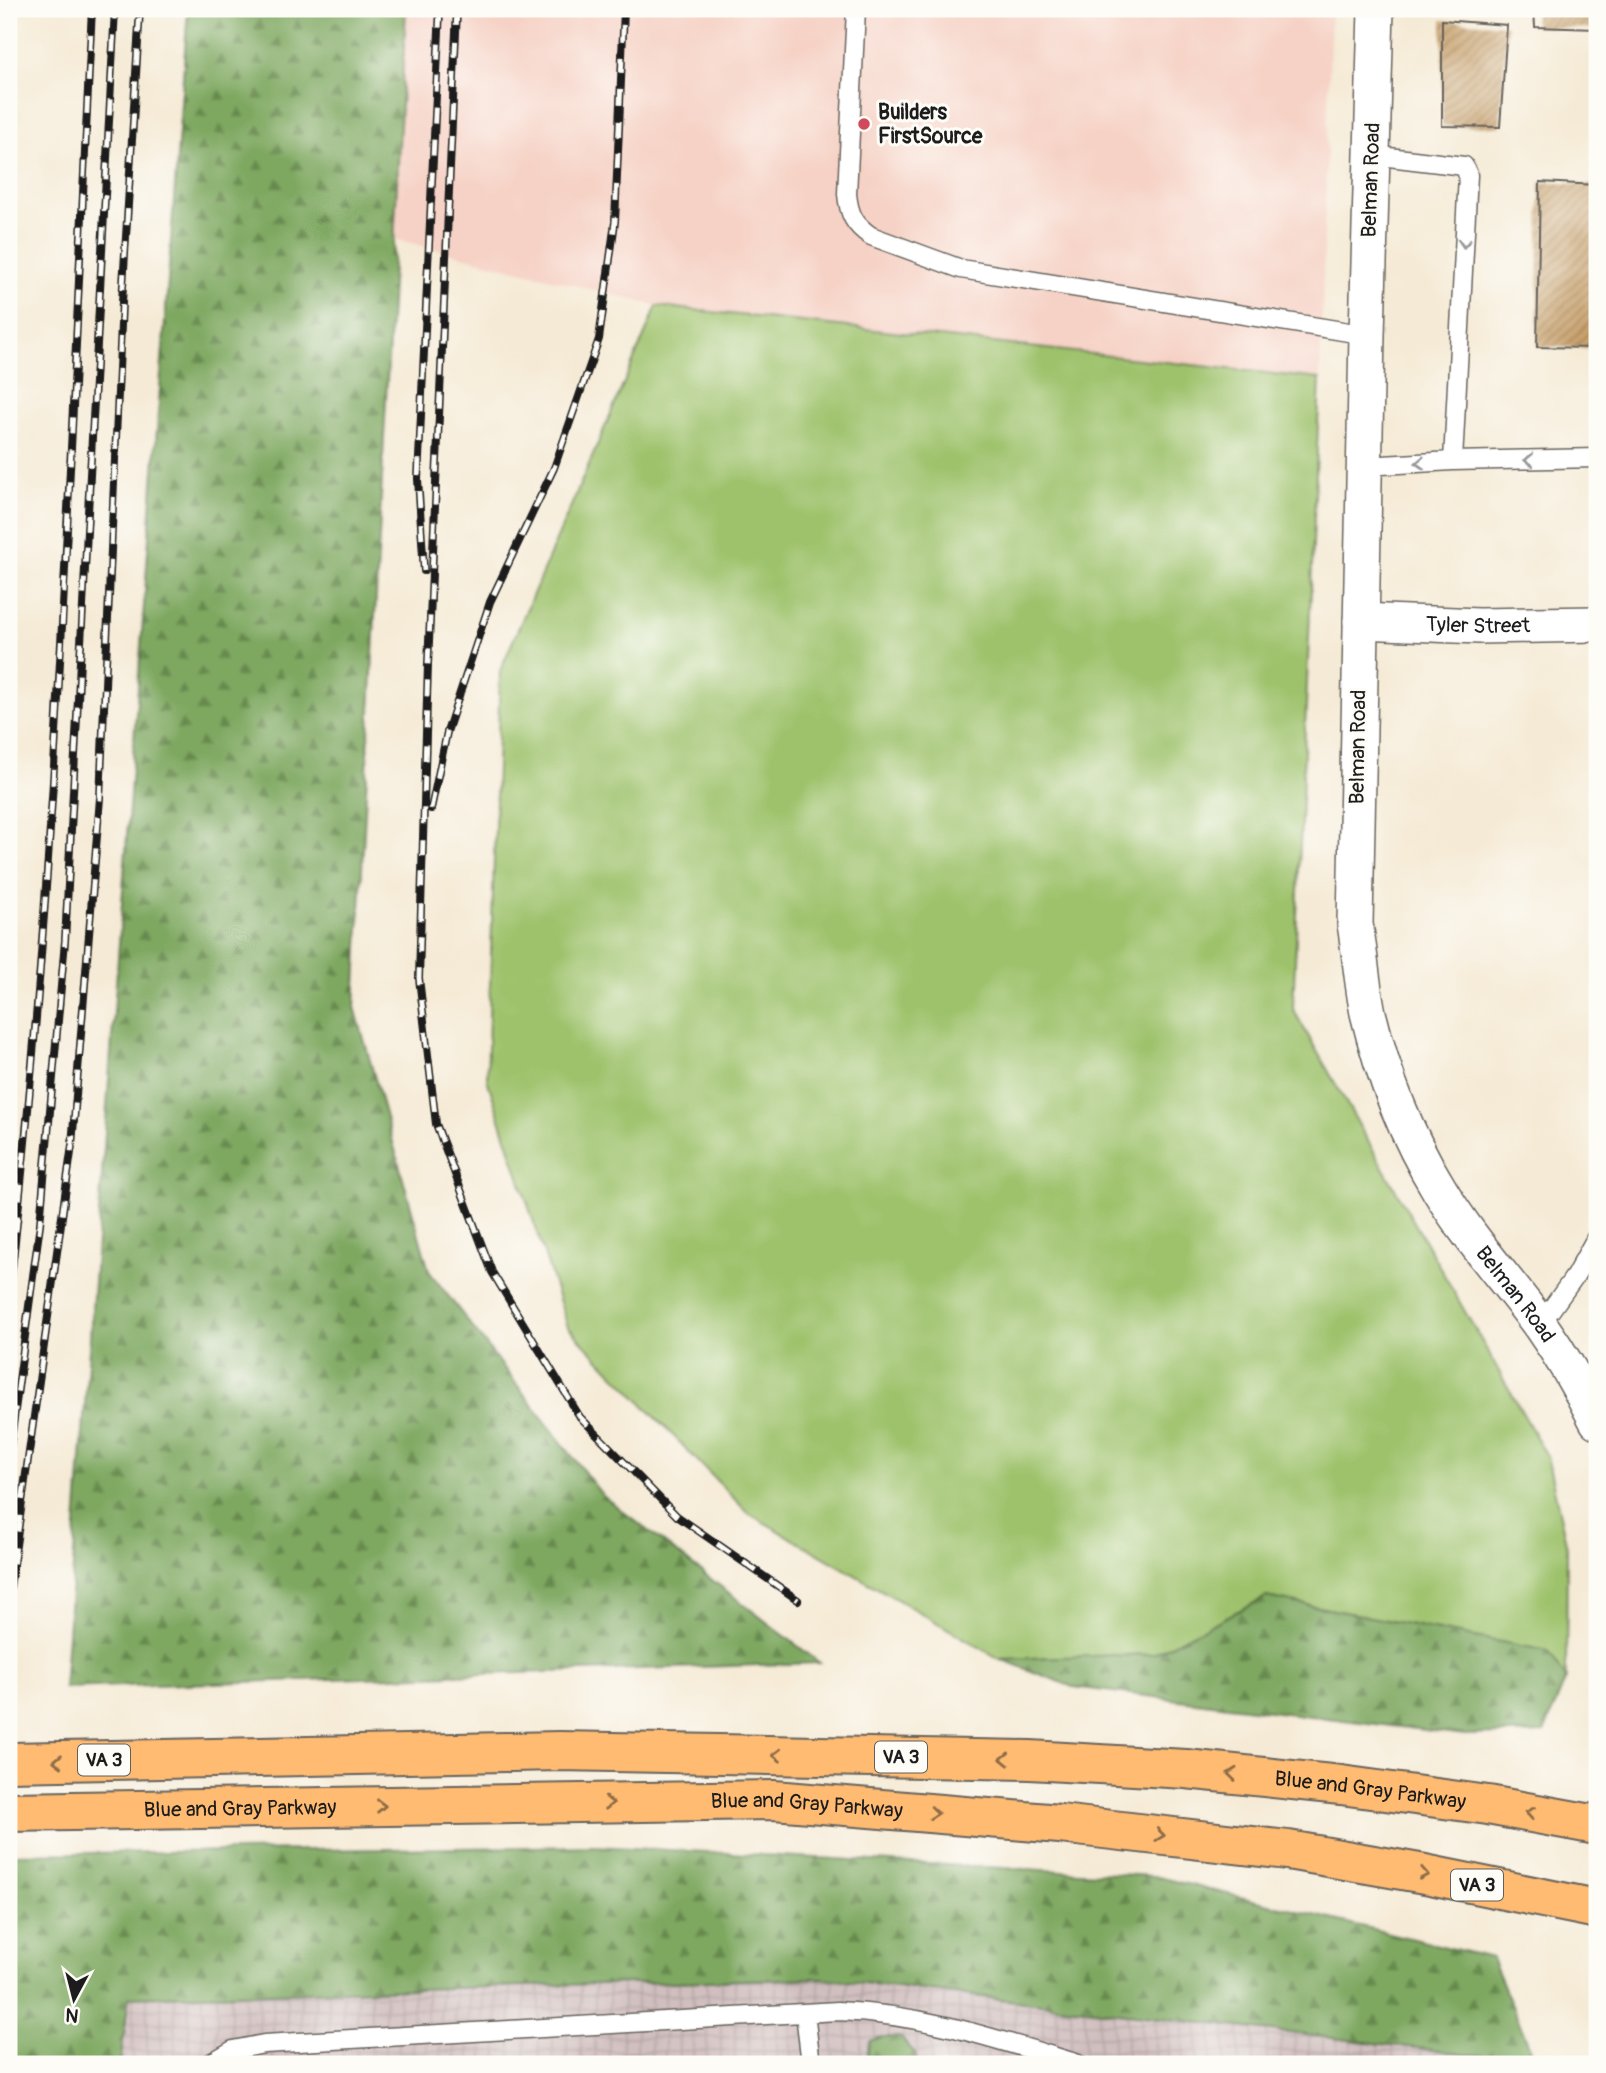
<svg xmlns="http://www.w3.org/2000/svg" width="1606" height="2073" font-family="Pangolin,sans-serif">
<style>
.built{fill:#f6d1c5}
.industrial{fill:url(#industrial-grid)}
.grass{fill:#9ec26c;stroke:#5d6f44;stroke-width:2}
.forest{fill:url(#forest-firs);stroke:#4d623e;stroke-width:2}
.building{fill:url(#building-hatch)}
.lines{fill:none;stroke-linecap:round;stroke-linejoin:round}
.service-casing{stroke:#68645d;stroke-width:21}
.minor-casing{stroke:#68645d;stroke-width:38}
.trunk-casing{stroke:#68645d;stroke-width:42}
.service{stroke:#fff;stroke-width:18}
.minor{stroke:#fff;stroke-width:35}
.trunk{stroke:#ffbb71;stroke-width:38}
.rail-casing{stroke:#1c1c1c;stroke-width:8}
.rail{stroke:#fdfcf7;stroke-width:5;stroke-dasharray:16;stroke-linecap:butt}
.oneway{stroke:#999}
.oneway2{stroke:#8e6c46}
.poi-dot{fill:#d1495b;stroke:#fdfcf7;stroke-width:2.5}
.labels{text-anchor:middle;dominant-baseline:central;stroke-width:6;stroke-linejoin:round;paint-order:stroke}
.shield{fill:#fdfcf7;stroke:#605f5e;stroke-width:2}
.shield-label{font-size:19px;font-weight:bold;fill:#1c1c1c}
.poi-label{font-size:21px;font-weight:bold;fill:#1c1c1c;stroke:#fdfcf7;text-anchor:start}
.street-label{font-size:21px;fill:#1c1c1c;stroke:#fdfcf7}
</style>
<defs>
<pattern id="industrial-grid" width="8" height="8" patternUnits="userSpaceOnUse" patternTransform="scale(1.75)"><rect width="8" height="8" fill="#d1bfbf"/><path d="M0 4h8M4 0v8" fill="none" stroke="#b3a4a4"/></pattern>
<pattern id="forest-firs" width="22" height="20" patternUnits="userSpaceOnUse" patternTransform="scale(1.75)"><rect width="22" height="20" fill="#7ea860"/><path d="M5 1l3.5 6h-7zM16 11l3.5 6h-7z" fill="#66884e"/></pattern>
<pattern id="building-hatch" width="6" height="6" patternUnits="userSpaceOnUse" patternTransform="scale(1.75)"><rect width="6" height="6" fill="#c8a16d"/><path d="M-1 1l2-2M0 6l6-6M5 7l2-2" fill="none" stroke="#a28259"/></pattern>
</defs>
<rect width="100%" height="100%" fill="#fdfcf7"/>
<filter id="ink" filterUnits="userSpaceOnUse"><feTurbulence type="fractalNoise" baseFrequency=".0143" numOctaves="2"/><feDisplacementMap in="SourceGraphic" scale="14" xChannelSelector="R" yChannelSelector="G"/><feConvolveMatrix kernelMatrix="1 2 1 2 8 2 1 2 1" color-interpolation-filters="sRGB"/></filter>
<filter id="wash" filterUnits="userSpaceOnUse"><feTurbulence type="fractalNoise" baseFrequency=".00686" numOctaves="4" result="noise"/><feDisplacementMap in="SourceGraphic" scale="28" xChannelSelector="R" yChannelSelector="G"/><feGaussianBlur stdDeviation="1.57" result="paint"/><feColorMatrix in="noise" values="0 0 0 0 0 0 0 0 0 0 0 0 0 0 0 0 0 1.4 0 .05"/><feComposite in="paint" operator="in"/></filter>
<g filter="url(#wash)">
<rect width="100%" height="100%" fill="#f5ead5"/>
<path class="built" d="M406,9H1331L1320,379L657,306L395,239Z"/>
<path class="industrial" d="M821,1978L1514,2055L1543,2064H120L129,1997Z"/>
<path class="grass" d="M657,306L1320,379L1293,1009L1547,1456L1567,1547L1566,1678L1548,1651L1266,1597L1153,1654L1000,1659L748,1513L568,1327L487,1079L500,671Z"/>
<path class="forest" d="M188,9H406L355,1007L429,1271L603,1496L820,1663L64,1688Z
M1266,1597L1548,1651L1566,1678L1544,1733L1465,1735L1073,1687L1000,1659L1153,1654Z
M595,1846L1154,1876L1492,1958L1536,2062L821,1978L129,1997L120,2064H9L10,1854Z
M882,2037H900L915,2053L917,2064H867L869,2041Z"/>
<g id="blocks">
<path class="building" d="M1534,9H1597V29L1535,27Z
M1442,20L1507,25L1500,127L1442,126Z
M1540,182L1597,185V348L1537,347Z"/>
</g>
</g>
<g filter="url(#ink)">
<use href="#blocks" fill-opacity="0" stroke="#68645d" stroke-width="2"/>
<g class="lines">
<defs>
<path id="service" d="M856,9L847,194C849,214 854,225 871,236L961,269L1367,335
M1453,461L1597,458
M1364,466L1453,461L1468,175L1464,166L1372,155
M1540,1325L1575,1276L1597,1236
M805,2013L811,2064
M209,2064L233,2050L264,2044L838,2011C924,2014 996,2039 1078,2064"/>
<g id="minor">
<path id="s1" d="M1376,9L1367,335L1355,924C1360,953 1362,984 1368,1013C1383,1075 1406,1135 1439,1189C1468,1238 1507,1280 1540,1325C1562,1356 1580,1387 1597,1421"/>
<path id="s2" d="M1361,621L1479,626L1597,624"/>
</g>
<g id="trunk">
<path id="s3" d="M9,1762L559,1751L1030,1760L1186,1769L1341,1785L1488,1805L1597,1825"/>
<path id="s4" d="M9,1812L774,1800L1060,1824L1288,1850L1425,1874L1597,1909"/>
</g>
</defs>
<use href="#service" class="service-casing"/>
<use href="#minor" class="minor-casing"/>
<use href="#trunk" class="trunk-casing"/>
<use href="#service" class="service"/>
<use href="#minor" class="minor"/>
<use href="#trunk" class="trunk"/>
<defs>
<path id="rail" d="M457,9L428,664L419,978L436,1124L492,1272L580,1417L677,1516L798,1600
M424,571L418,479L440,9
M431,809L447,732L490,602L554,468L599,339L615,222L624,9
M9,1295C58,868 70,438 92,9
M9,1455L40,1224L65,941L115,9
M9,1595L72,1145L100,798L122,302L140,9"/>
</defs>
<use href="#rail" class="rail-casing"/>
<use href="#rail" class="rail"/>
</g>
<defs><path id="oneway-chevron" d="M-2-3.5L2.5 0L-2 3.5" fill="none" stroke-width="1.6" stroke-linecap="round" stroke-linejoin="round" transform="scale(1.75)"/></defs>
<g class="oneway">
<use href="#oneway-chevron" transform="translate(1464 243) rotate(93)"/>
<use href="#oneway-chevron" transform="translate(1529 460) rotate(179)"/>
<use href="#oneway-chevron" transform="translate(1420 463) rotate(177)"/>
</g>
<g class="oneway2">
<use href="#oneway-chevron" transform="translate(777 1755) rotate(-179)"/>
<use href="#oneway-chevron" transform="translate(1005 1759) rotate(-179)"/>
<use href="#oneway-chevron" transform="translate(58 1761) rotate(179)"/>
<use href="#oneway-chevron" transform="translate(1232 1774) rotate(-174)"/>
<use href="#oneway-chevron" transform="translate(609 1803) rotate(-1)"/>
<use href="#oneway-chevron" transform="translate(381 1806) rotate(-1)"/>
<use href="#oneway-chevron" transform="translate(934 1813) rotate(5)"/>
<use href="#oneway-chevron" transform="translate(1530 1813) rotate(-170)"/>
<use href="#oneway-chevron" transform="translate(1160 1835) rotate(7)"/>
<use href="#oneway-chevron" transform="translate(1424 1874) rotate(11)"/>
</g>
</g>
<circle class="poi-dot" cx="864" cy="124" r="7"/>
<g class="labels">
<g class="shield">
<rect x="875" y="1741.5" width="52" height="31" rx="5"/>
<rect x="78" y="1744.5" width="52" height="31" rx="5"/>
<rect x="1451" y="1869.5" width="52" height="31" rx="5"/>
</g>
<g class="shield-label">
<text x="901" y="1757">VA 3</text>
<text x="104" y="1760">VA 3</text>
<text x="1477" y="1885">VA 3</text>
</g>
<g class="poi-label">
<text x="878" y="112">Builders<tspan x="878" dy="24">FirstSource</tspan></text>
</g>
<g class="street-label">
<text transform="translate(1371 180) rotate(-88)">Belman Road</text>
<text stroke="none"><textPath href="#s2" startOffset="117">Tyler Street</textPath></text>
<text transform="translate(1358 747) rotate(-89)">Belman Road</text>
<text stroke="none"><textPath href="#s1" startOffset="1326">Belman Road</textPath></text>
<text stroke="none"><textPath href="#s3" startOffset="1363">Blue and Gray Parkway</textPath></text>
<text stroke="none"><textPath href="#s4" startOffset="798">Blue and Gray Parkway</textPath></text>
<text stroke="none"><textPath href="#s4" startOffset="231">Blue and Gray Parkway</textPath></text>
</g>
</g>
<rect width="1606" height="2073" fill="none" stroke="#fdfcf7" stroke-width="35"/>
<g transform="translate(74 1999) rotate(187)" stroke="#fdfcf7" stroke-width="5" paint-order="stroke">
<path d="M0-5L12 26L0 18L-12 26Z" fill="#1c1c1c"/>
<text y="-10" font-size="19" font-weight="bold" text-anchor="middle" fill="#1c1c1c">N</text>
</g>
</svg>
